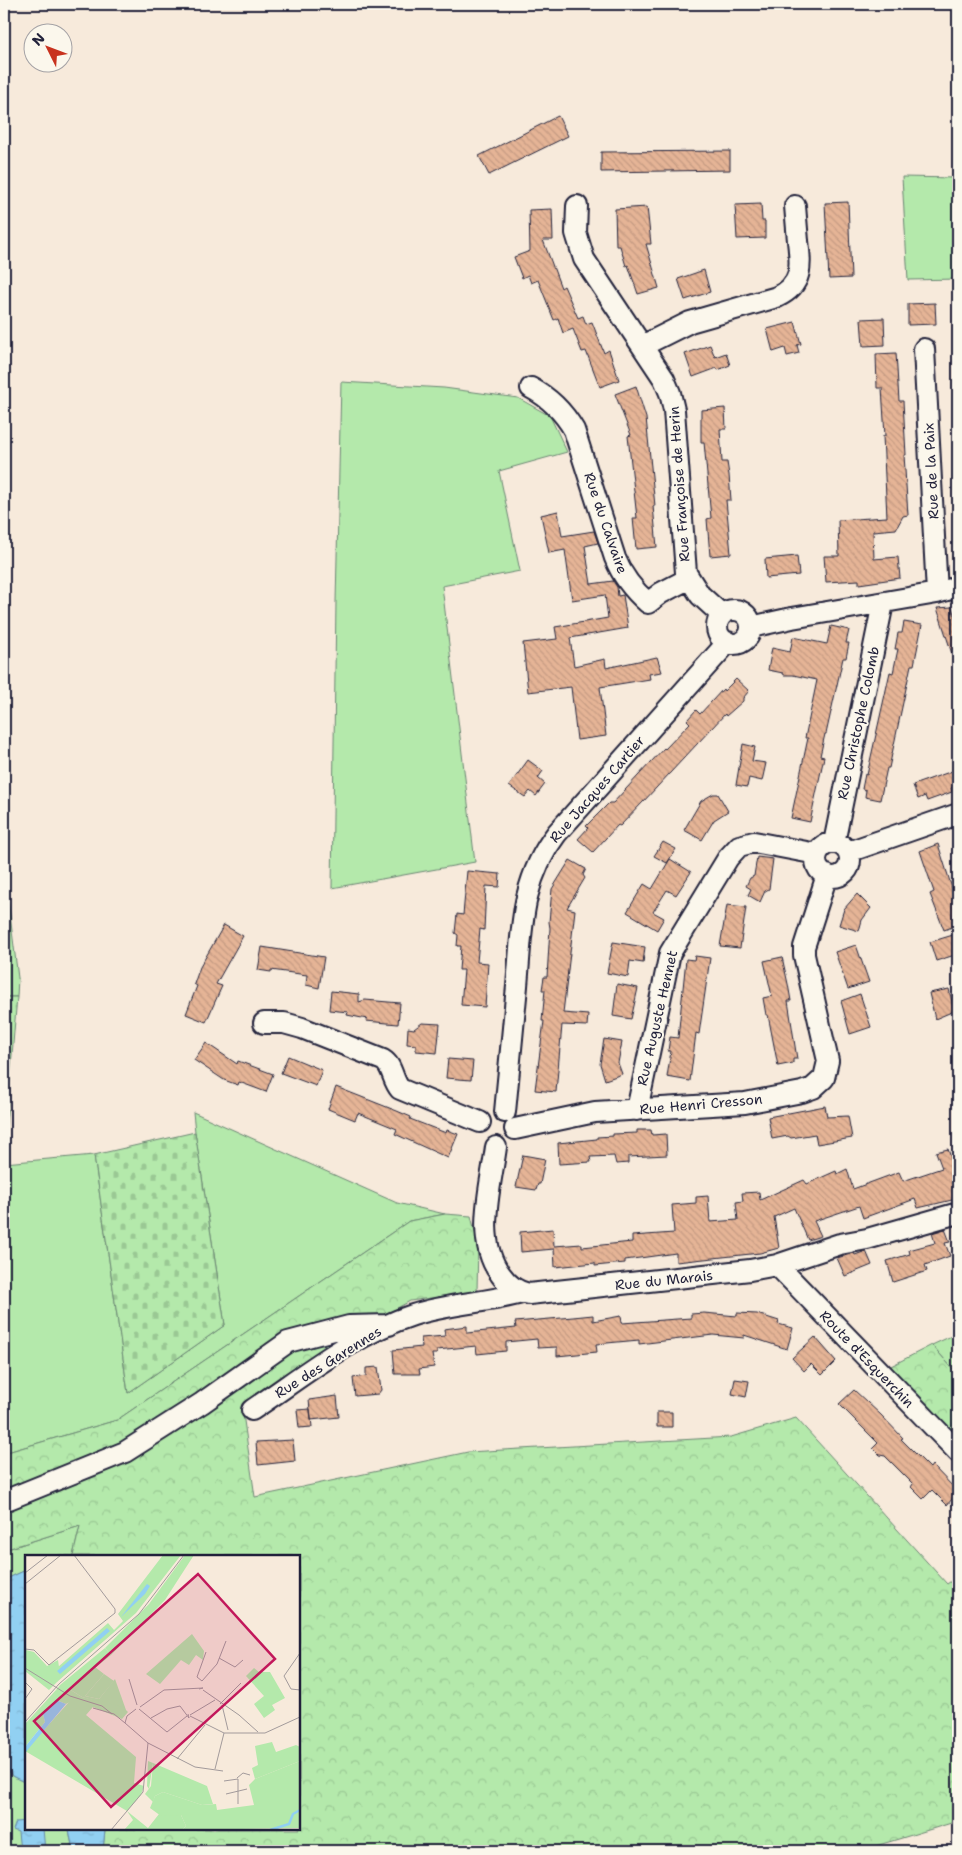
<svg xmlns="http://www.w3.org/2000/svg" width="962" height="1855" font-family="'Shantell Sans',sans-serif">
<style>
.green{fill:#b4e9ab;stroke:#6b8673}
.forest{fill:url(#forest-crowns);stroke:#6b8673}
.cemetery{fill:url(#cemetery-stones);stroke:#6b8673}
.water{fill:url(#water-ripples);stroke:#658aa9}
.building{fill:url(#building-back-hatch);stroke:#22223b}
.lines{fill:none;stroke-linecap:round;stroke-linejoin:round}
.minor-casing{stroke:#22223b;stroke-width:24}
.minor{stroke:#fbf7ec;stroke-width:20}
.labels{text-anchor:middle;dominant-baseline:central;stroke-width:4;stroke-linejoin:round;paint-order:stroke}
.street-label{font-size:14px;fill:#22223b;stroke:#fbf7ec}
.inset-river{fill:none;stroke:#91d0f2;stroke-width:2.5}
.inset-road{fill:none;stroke:#a29a9b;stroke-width:1}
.view{fill:#c2185b;fill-opacity:0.15;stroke:#c2185b;stroke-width:2.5}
.inset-edge{fill:none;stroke:#22223b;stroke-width:2.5}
</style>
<defs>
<pattern id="forest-crowns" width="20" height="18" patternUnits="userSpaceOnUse" patternTransform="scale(1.25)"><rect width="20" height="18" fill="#b4e9ab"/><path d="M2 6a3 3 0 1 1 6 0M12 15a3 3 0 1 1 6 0" fill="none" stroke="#9ac894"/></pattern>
<pattern id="cemetery-stones" width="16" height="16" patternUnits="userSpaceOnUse" patternTransform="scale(1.25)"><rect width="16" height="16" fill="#b4e9ab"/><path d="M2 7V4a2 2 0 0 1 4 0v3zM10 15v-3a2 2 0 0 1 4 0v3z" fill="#9ac894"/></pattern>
<pattern id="water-ripples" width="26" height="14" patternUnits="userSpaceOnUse" patternTransform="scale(1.25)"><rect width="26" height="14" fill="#91d0f2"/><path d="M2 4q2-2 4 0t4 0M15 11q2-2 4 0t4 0" fill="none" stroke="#7db2d0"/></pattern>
<pattern id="building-back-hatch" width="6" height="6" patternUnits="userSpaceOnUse" patternTransform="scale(1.25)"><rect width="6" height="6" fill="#e5b496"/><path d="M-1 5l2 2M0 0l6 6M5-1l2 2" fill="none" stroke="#c49a82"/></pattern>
</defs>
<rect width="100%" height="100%" fill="#f7eadb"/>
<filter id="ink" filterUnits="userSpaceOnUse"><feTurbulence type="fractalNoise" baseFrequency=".02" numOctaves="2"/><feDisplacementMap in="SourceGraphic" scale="10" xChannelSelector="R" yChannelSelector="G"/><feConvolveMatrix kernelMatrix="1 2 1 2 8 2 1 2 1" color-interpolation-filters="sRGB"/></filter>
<g filter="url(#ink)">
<path class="green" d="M958,176V279L908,280L902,177L956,178Z
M341,382L444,388L518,398L550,416L567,452L499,471L520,571L442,586L475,862L332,888L336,602Z
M4,868L18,978L17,997H4Z
M193,1112L397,1203L445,1214L409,1221L117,1420L4,1453V1163L94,1155L128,1393L225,1325L195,1132Z
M958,1333V1375L932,1345Z
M80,1526L73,1556L60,1555L56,1556H26V1570L4,1580V1550Z
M4,1762L12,1776L26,1783V1829H69L73,1851H4Z"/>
<path class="forest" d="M4,997H17L4,1148Z
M445,1214L471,1216L478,1244L477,1291L410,1301L354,1332L242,1407L255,1497L468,1452L731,1437L796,1418L947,1584L958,1576V1821L859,1851H103L105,1829H299V1556H73L80,1526L4,1550V1453L117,1420L409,1221Z
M932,1345L958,1375V1439L887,1368Z"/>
<path class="cemetery" d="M195,1132L225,1325L128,1393L94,1155Z"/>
<path class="water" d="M26,1570V1783L12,1776L4,1762V1580Z
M26,1821V1829H43L45,1851H20L18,1832L13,1830L16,1822Z
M69,1829H105L103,1851H73Z"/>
<path class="building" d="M558,116L568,136L489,175L479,156Z
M730,151V170L601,172V152Z
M848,202L851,278L829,279L825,203Z
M761,204L762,221H765V238L737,239L735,205Z
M647,207L651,244H646L659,288L638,294L628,265L626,266L620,246H616L615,209Z
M552,209L553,240H543L561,288L564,286L578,318L583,316L586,324L592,322L604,353L609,350L619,380L600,387L586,351L582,352L573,329L563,333L558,318L554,320L538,280L531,283L528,275L522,278L514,257L530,251L529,210Z
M704,270L710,292L685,300L678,279Z
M935,303L936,324L908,325V304Z
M884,318L885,345L863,346L861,319Z
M795,322L801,344L797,345L799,353L787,356L785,348L773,352L767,329Z
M710,345L715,357L726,353L730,365L718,370L717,368L693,377L685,354Z
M896,353L899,401H903L906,455H904L908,515L903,516L896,529L873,531L874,559L898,557L900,578L859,584V580L826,582L824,556H839L838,520L887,517L883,436H885L882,388H877L876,354Z
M636,386L646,418L655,506H653L657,547L636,549L633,518H637L628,436L631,435L615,394Z
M725,408L726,429H720L722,462H727L729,475L731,500H726L731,554L710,556L707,519L711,518L704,442H701V410Z
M558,511L562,536L594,531L598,543L585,546L591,584L613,581L617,587L618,596L623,595L628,628L570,638L574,666L605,659L606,668L657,657L662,672L649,674L650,679L600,687L606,736L577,740L571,687L528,692L523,643L557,639L555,627L608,618L605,595L572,600L565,550L549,553L541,515Z
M797,556L799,575L766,578L765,559Z
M952,607L958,628V662L955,663L937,608Z
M904,622L922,625L914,665H911L889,768H887L880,800L865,797L866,790L862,789L865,774L867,775L890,672L893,673L898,649H895L898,633H902Z
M831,626L849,630L846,643H849L846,658H843L826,734H825L820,756L824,757L810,822L791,818L808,738H805L817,680L793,675H784L783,673L768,670L772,648L790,652L793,637L827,644Z
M736,679L749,691L743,698V701L726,716L725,714L643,802L620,826L618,825L593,852L578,839L588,828L586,826L609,803H613L664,748L665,749L690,723L687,720L696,710L700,714L723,689L724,691Z
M743,744L755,747L752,761L766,763L762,781L749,778L747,787L736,785Z
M528,760L543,771L538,778L545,784L536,796L530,791L525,797L509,786Z
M958,769V785L951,788L952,792L927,801L925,796L918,799L913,785Z
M713,794H718L728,811L714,820L702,840L684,830L701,801Z
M663,842L676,849L667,863L654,856Z
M938,844L958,907V925L944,930L930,894L934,892L920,851Z
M757,857L773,859L769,889L765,891L760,902L748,895L751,889L746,886L750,878L754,876Z
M670,859L691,872L676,895L667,890L653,912L664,918L657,930L627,912L644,884L652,889Z
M570,860L586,869L583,875L585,878L567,908L575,910L563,1013L588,1015L587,1026L562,1025L556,1092L535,1090L544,1021H542L545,990H542L544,977H547L550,928L549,922L552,889Z
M467,871L500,874L499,887L486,886L484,930L480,929L477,962L488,963L485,1007L461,1005L464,970H459L461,946H457L458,935L455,933L457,914L463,915Z
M857,894L871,908L862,920L859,931L839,925L844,909Z
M727,905L746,907L740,948L720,946Z
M224,925L243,936L216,984L222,986L206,1022L186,1014L197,986L194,984L200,967Z
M953,935L958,954L936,961L930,942Z
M613,942L645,947L643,963L630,961L628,977L607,973Z
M856,945L869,982L848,989L835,952Z
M262,947L324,957L319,988L306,985L307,975L271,970V972L258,970Z
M695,956L710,958L699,1034L696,1033L690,1081L667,1077L671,1051H668L670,1037L678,1038L686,959L694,960Z
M782,957L788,984L791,1001H788L797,1059H793V1063L778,1066L768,1015H766L763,998L772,996L764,961Z
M617,984L638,988L631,1019L613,1016Z
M949,989L954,1011L935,1019L929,993Z
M331,991L359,994V1002L365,1000L400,1003L398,1024L366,1021L367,1019L347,1015L348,1012L329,1010Z
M860,994L871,1027L850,1034L841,1001Z
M422,1023L440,1024L437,1053L416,1051V1045L407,1044L408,1028L414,1029Z
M604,1039L622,1042L618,1063L622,1074L605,1080L600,1064Z
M206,1043L237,1064L238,1061L273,1074L266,1092L239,1082L238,1085L224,1080L194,1060Z
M288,1056L322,1070L316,1086L281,1073Z
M448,1059L473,1061L471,1080L446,1078Z
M336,1087L397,1111L411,1117L410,1119L446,1133L447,1130L458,1134L448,1158L395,1134L397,1129L358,1113L355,1120L328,1109Z
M825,1106L827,1117L848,1116L852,1138L817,1144L815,1134L791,1138L788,1136L772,1139L768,1117Z
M637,1130H651L652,1135L666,1134L667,1155L628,1157V1163L616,1164L614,1156L590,1157L591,1162L559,1164L558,1143L597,1139V1137L613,1136V1134L637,1133Z
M948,1149L958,1179V1196L952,1200L918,1208L915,1199L863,1218L859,1206L814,1221L821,1236L808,1240L794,1208L774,1217L779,1248L760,1253L676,1262V1253L625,1260V1263L595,1266V1263L555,1267L554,1249L521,1252L520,1232L553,1229L554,1246L582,1244V1247L632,1242V1236L674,1233L672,1205L696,1203V1197L708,1196L710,1222L738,1220L736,1202L743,1201L742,1193L759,1192L760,1200L804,1180L807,1184L836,1171L837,1174L847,1169L853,1189L899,1172L903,1181L942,1168L936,1152Z
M523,1155L545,1159L540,1184H538L536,1190L516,1187Z
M945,1229L950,1242L945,1243L950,1256L925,1265L927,1271L893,1282L887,1261L910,1254L909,1250L935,1243L932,1233Z
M866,1251L872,1265L845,1276L837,1258L854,1253L855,1255Z
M704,1313L737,1316V1313L757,1314L779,1321L778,1324L793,1328L787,1349L744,1335V1338L713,1335L639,1344V1340L596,1344L597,1352L557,1356V1347L538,1348L537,1339L506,1342V1351L477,1354L476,1346L437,1350V1354H432L434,1367L419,1369L420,1374H395L393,1350L422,1347L421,1338L445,1336L444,1329L467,1326V1333L516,1328L515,1322L573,1317L593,1315V1321L621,1316L622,1323L691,1318V1314Z
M815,1337L836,1361L822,1375L811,1364L804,1371L792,1358Z
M378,1367L381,1390L378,1394L355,1396L353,1378L366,1376V1368Z
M735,1379L749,1381L746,1397L732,1394Z
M854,1390L881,1415L903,1438L901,1439L930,1468L932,1465L958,1492L947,1505L932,1490L923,1499L911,1487L913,1484L885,1456L880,1455L873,1448L878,1443L839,1404Z
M337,1396L339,1417L311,1420L309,1400Z
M310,1409L312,1427L299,1428L297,1410Z
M657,1412H672V1427H657Z
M293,1440L295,1461L258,1465L256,1442Z"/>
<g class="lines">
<defs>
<path id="minor" d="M577,206L576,233L584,259L664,379L670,393L674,410L686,573L700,595L722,615
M642,346L690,322L777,297C803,285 801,266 798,241C797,229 796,218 795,206
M924,349L937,593
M531,388C550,398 563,411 574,430L615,558C622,576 633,590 648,603L661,593L688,579
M717 627a17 17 0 1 1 34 0a17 17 0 1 1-34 0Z
M751,627L792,618L937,593L958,587
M834,843L883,603
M816 860a17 17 0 1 1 34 0a17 17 0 1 1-34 0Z
M848,852L958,814
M264,1023H284L302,1028L383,1060C393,1066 392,1080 400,1089L480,1122
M637,1110L670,953L728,858L739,846L754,842L817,854
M505,1112C509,1070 513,1028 517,986C522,930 520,881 557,833L728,642
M515,1129L595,1112L745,1103L802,1092L813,1088L824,1078L828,1061L804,955V947L827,875
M496,1147C491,1186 474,1241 501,1275C508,1285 517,1292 529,1294L750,1270L777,1265L840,1244L867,1239L958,1213
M777,1265L958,1452
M252,1410C303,1376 354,1334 413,1315C449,1303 487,1303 522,1293
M4,1501L125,1452L202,1403L288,1342L349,1326L389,1325"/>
</defs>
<use href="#minor" class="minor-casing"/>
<use href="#minor" class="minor"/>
</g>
</g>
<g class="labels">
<g class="street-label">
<text transform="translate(931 471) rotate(-93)">Rue de la Paix</text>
<text transform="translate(679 484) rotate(-94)">Rue Françoise de Herin</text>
<text transform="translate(606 523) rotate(71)">Rue du Calvaire</text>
<text transform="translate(858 723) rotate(-78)">Rue Christophe Colomb</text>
<text transform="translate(597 789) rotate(-49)">Rue Jacques Cartier</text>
<text transform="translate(657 1018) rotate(-77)">Rue Auguste Hennet</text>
<text transform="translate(701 1104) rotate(-5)">Rue Henri Cresson</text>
<text transform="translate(664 1280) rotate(-6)">Rue du Marais</text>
<text transform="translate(867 1359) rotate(46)">Route d'Esquerchin</text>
<text transform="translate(328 1362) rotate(-32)">Rue des Garennes</text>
</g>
</g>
<g transform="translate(25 1555)">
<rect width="275" height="275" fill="#f7eadb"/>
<path d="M138,0H156L111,58L32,127L33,112L83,68L89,75L98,66L93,59ZM160,0H169L140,45L86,100L80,93L124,49ZM167,79L179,96L178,105L171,100L164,110L156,105L135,129L121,119ZM70,112L79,119L60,141L74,144L90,124L101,155L57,142L44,134ZM229,113L234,117H245L260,143L247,150L250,155L239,163L229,149L239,141L221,121ZM31,135L45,147L41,149L31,145L18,159L20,167L0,192V169ZM247,187L251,197L271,190L275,192V206L230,224L227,213L233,210L230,191ZM128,208L182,231L188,249L177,250L138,237L130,241L128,247L120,239L126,231ZM102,256L123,273L134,259L156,260L161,271L157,275H99L108,265Z" fill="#b4e9ab"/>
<path d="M80,93L86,100L44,134L57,142L98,152L103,157L97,164L68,152L61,160L111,202L109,228L119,231L116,240L102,256L0,196L44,147L33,141L31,135L35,130ZM1,95L9,97L22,111L33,105L35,119L32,127L24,135L0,116ZM123,206L128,208L124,234L122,231ZM275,206V273L157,275L161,271L156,260L136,261L125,253L130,241L138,237L177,250L191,249L192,255L229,250L224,230L230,224Z" fill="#b4e9ab"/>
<path d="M79,119L89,126L74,144L60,141Z" fill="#b4e9ab"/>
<path d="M122,29L125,31L120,39L96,62ZM82,73L85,76L35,119L32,116ZM31,145L41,149L0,198V192L20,167L18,159Z" fill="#91d0f2"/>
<path class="inset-river" d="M245,275L264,269L268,259L275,255"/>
<path class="inset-road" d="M0,18L23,0M0,29L36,0M0,94L9,95L24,110L90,58V54L49,0M275,98L259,121L266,134L275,135M194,103L210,112L218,105M0,113L45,141L77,151L87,159M104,124L112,150M177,126L192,109L201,86M177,126L172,122L181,97M0,127L7,134L0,144M178,135L214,160L233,177M195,149L216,128M197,150L203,175M115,152L139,135L178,133L174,134M68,153L89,159L100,168M111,154L102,161L100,168L123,188L170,212L198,216M114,154L142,177L162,161M165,160L190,145M165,161L199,178M126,163L142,154L155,151L164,163L163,159M0,167L34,129L114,59L159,0M199,178H240L275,162M152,204L180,170M190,214L199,178M212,223L218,218L225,220M199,226L213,224V249M201,239L222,234M86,275L118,237L123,188"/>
<path class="view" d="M173,19L250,104L86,252L9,166Z"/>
<rect width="275" height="275" class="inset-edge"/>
</g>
<rect width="962" height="1855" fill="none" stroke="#fbf7ec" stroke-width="20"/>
<rect x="10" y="10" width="942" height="1835" fill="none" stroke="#22223b" stroke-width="2" filter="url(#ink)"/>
<g transform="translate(48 48) rotate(312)"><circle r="24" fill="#fbf7ec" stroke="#a4a2a5"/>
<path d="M0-4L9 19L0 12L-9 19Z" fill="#c8321e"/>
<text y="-8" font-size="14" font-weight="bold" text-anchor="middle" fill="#22223b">N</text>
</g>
</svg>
